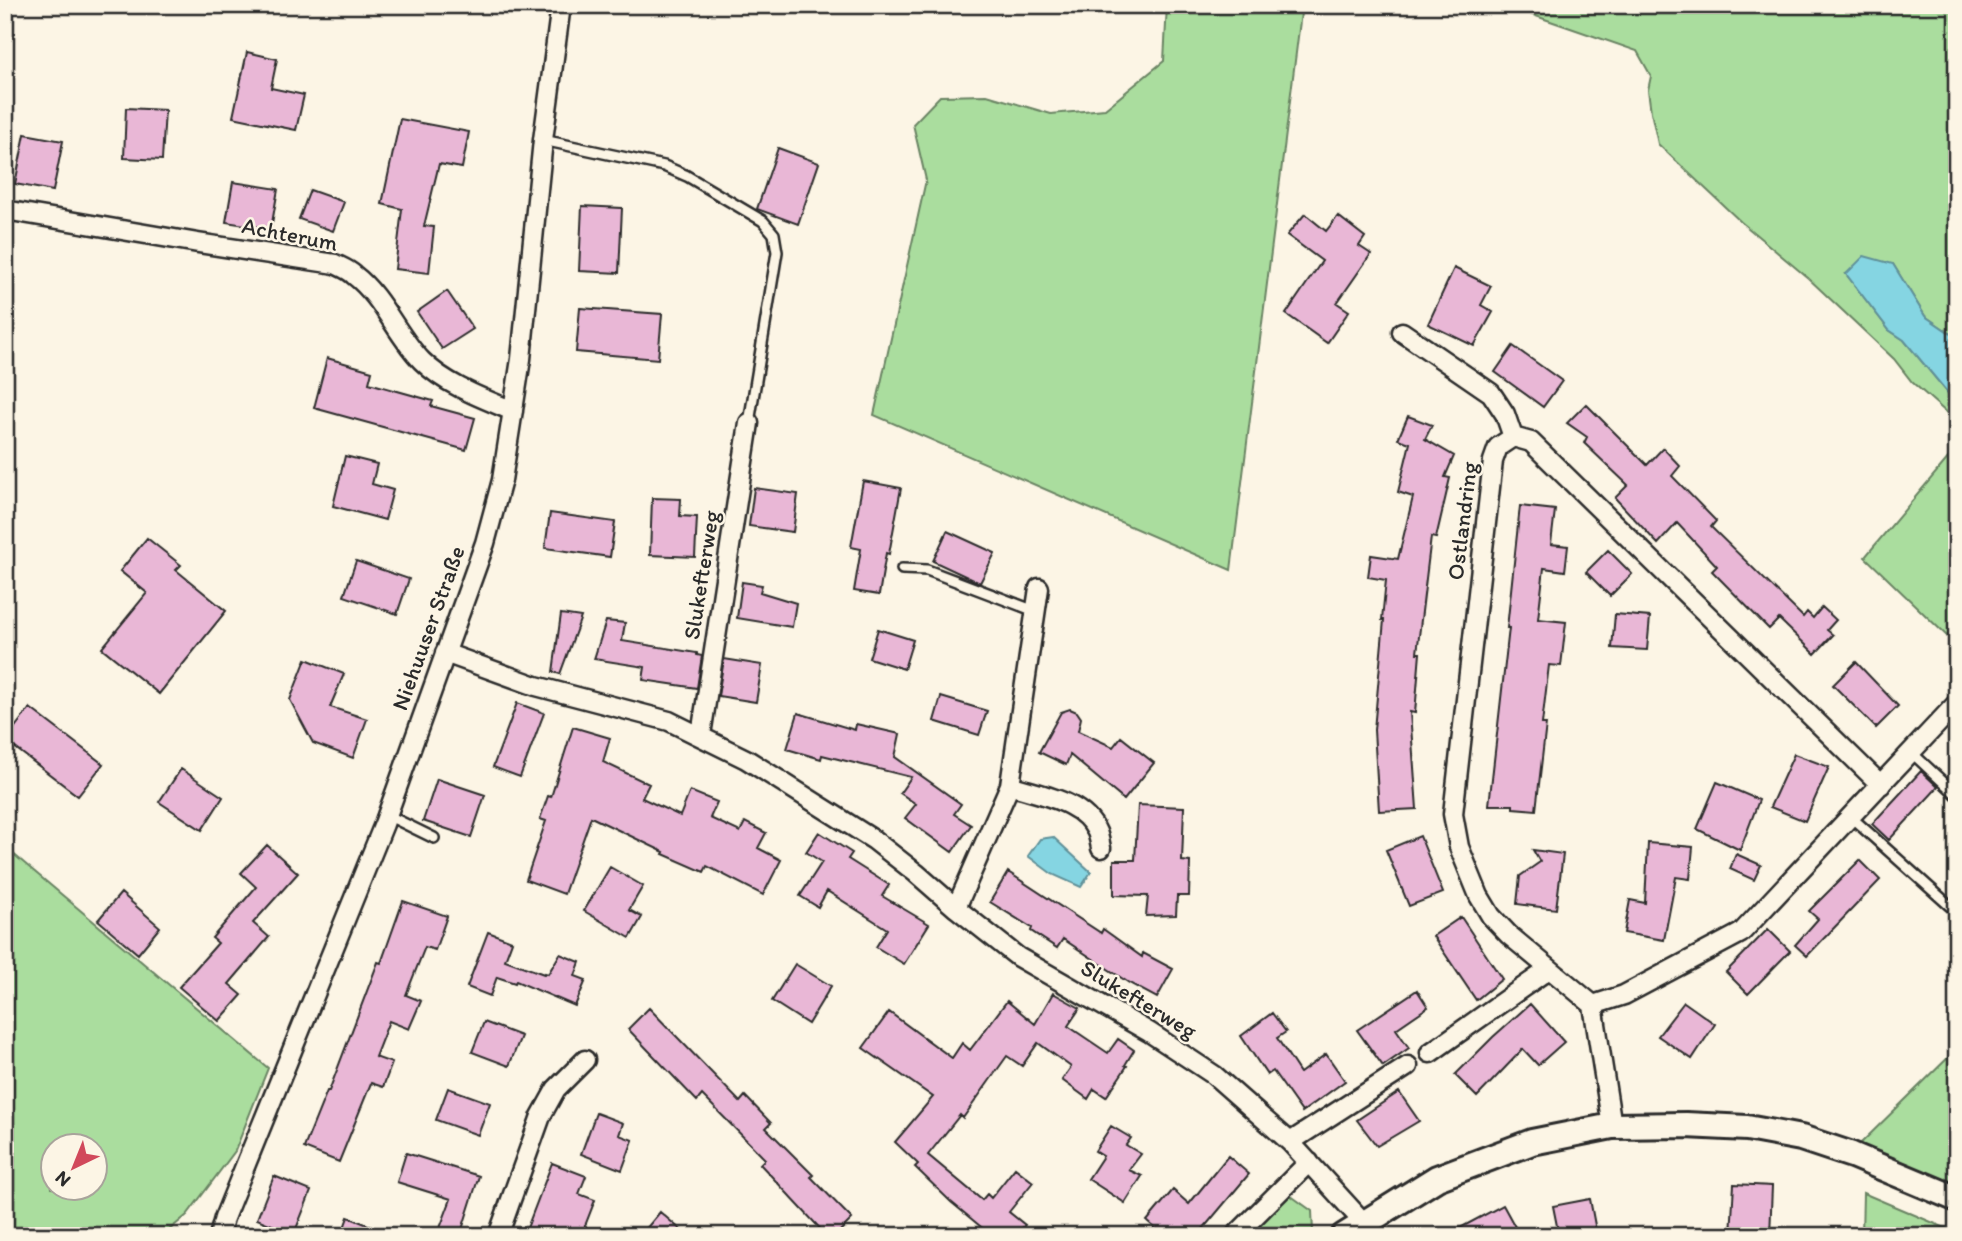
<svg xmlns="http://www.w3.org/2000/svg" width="1962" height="1241" font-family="Itim,sans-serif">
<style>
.green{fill:#aadd9e;stroke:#6a8464;stroke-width:2;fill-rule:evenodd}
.water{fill:#85d5e2;stroke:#619199;stroke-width:2}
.building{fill:#e9b7d6;stroke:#2b2b2b;stroke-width:2}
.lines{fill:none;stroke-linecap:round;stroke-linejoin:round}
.lane-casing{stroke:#2b2b2b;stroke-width:14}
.street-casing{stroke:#2b2b2b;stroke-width:23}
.secondary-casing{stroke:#2b2b2b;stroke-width:30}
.lane{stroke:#fcf5e5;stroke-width:9}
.street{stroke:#fcf5e5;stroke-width:18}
.secondary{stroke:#fcf5e5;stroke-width:24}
.labels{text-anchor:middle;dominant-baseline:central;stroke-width:5;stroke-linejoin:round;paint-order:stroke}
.street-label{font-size:23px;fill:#2b2b2b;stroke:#fcf5e5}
</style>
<rect width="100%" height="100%" fill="#fcf5e5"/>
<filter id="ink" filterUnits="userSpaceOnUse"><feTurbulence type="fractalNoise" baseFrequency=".0143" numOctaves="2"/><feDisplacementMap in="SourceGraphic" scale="14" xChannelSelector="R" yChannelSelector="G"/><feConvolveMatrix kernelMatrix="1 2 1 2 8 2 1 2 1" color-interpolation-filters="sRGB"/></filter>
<g filter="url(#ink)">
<path class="green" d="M1167,5H1302L1231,570L874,415L926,180L913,124L940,96L987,95L1051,114L1105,109L1164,61Z
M1504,5H1957V338L1925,316L1893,264L1846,274L1889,330L1904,340L1957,404V422L1912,382L1894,359L1808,278L1741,222L1658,144L1651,112L1648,90L1651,76L1637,51Z
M1949,457L1957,464V626L1947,636L1865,557Z
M5,847L268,1068L235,1151L187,1215L162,1236H5ZM94,1146V1188H52V1146Z
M1957,1049V1188L1859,1145Z
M1287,1193L1312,1211L1313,1232L1308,1236H1246Z
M1863,1193L1957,1233V1236H1862Z"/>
<path class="water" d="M1864,256L1893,264L1925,316L1957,338V404L1904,340L1889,330L1846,274Z
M1053,837L1091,872L1081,887L1052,874L1028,856L1040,839Z"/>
<path class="building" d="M247,52L277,59L271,88L304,95L296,130L233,117Z
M126,108L165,110L162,160L124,158Z
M400,119L469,132L462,168L439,164L424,226L434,227L429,273L395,269L402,209L382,204Z
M25,134L63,141L53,191L15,184Z
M778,148L819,163L798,224L757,209Z
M233,182L278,189L271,229L226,222Z
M310,190L344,202L333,231L299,219Z
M582,206L622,208L619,273L579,271Z
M1305,214L1326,231L1338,216L1365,237L1359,246L1371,254L1337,303L1349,311L1327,343L1286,314L1322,261L1287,235Z
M1454,268L1491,286L1481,305L1493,312L1474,346L1428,324Z
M447,291L473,329L442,349L417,312Z
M580,308L662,314L658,359L576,352Z
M1513,346L1562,381L1543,407L1495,372Z
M327,358L372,371L369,383L433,401L431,406L475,418L466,450L314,408Z
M1586,404L1647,465L1663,448L1680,466L1672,476L1716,521L1711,527L1803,617L1807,612L1813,618L1822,607L1836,620L1827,630L1833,635L1815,654L1779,619L1769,629L1712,571L1717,566L1677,523L1658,544L1615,498L1628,485L1584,443L1587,437L1567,423Z
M1408,416L1432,425L1425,439L1454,456L1445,477L1450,478L1436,538L1431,537L1417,653H1420L1415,713L1410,712L1417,809L1379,811L1374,730L1384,620H1382L1386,580L1368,577L1371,555L1398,559L1413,497L1398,492L1410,443L1398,439Z
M345,456L377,464L372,484L393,490L385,520L333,506Z
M863,481L901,488L889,554L886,553L879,595L854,591L861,549L851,547Z
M754,488L798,494L793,532L749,526Z
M652,498L681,499L680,516L697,517L695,557L650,555Z
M1520,506L1555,510L1551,544L1568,546L1565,571L1544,568L1538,619L1566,622L1561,666L1549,665L1542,724H1546L1536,810L1513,808V805H1489L1509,628H1507Z
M550,513L615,522L610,557L545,548Z
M947,531L995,553L980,583L933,561Z
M147,538L181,565L176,570L226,611L159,694L102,648L147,593L120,571Z
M1608,550L1632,574L1610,596L1586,572Z
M356,561L409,579L397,614L344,596Z
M742,582L762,585L760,592L796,603L792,627L737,618Z
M561,614L581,617L560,674L553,672Z
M1615,614L1650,617L1647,650L1612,648Z
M606,621L625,623L622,641L697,653V655L702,656L697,688L643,680L645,667L594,659Z
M878,629L913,640L904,669L869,658Z
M306,659L344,674L330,707L367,719L353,758L313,743L290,700Z
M724,659L762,665L756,702L718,696Z
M1856,662L1898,706L1876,728L1833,685Z
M941,697L987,711L979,735L934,721Z
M517,703L544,713L520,777L493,767Z
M30,708L103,764L78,796L5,740Z
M1070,709L1077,712L1081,718L1078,731L1113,747L1121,737L1154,763L1124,800L1070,755L1066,765L1039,752L1061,712Z
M798,713L855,730L856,724L900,734L895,757L961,804L954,814L971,825L952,852L905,818L916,804L900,793L911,777L822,755L821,759L787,749Z
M573,727L610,738L603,762L649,784L642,798L680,816L690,791L717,802L710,818L740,832L745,822L766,833L758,848L781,860L763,895L707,866L704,872L663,854L664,852L591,817L564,894L526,880L546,821L540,819L548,796L551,797Z
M1794,754L1829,767L1805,821L1770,807Z
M181,769L223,797L202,830L159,802Z
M1921,771L1938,787L1889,840L1872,824Z
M437,779L485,795L471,837L423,821Z
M1717,782L1759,800L1740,850L1697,829Z
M1138,805L1184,807L1182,861L1190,862L1189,896H1177L1176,915L1146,916L1148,896L1114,895V860H1135Z
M819,832L852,853L848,859L889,885L882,896L929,924L904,964L876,947L887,929L827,891L818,907L800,896L822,862L806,852Z
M1420,836L1443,893L1409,906L1386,850Z
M1648,843L1693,847L1690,879L1676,877L1664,940L1624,933L1630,900L1645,903Z
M267,845L298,873L253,923L269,937L229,984L242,995L219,1021L179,987L218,943L212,938L256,887L241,873Z
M1533,850L1563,854L1556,909L1517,904L1520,876L1540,862Z
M1736,854L1761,865L1754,880L1730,869Z
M1860,860L1880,880L1807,956L1795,945L1818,919L1809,911Z
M610,867L643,886L629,910L642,917L630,938L584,911Z
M1008,872L1101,933L1103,929L1142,957L1143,953L1173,969L1157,998L1129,983L1063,939L1057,948L1031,931L1032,928L990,902Z
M121,893L160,927L138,954L98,920Z
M403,901L447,916L435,950L425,947L406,995L421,1001L409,1029L389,1021L375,1057L392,1063L383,1087L371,1083L339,1162L304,1148L327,1091H329L378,962L381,963Z
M1461,917L1502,979L1476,1000L1433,936Z
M1768,929L1790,951L1748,994L1726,972Z
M488,932L512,941L505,960L544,974L545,973L548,974L560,954L580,962L575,976L586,980L575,1006L516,981L515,983L497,977L490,996L467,987Z
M795,964L831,986L808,1024L772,1001Z
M1417,990L1428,1007L1396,1029L1409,1048L1383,1066L1357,1030Z
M1053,993L1080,1008L1068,1026L1108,1053L1118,1039L1134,1050L1125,1065L1127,1066L1106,1097L1094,1089L1088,1099L1062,1080L1071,1067L1038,1043L1022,1066L1007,1056L963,1118L960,1115L928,1155L982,1200L987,1194L991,1198L1015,1168L1033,1182L1009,1212L1025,1225L1016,1236H992L951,1202L915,1167L918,1164L895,1142L933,1097L863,1048L889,1012L952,1058L962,1043L970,1050L1007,1001L1035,1024Z
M1684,1002L1715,1024L1692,1059L1658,1036Z
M1530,1004L1564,1042L1538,1065L1523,1049L1477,1097L1455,1075L1493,1037Z
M649,1008L740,1102L745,1096L771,1123L766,1128L813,1175L811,1177L852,1219L835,1236H827L760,1164L765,1159L702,1095L697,1101L628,1029Z
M1272,1013L1286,1032L1277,1038L1300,1073L1326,1054L1345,1081L1302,1112L1273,1071L1267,1075L1241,1036Z
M484,1022L521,1036L509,1066L472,1052Z
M448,1088L490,1103L478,1135L436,1120Z
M1399,1092L1419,1121L1377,1146L1357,1120Z
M596,1113L623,1123L619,1135L633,1140L622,1170L581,1154Z
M1111,1126L1131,1138L1126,1145L1141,1154L1129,1170L1142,1176L1125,1203L1088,1179L1103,1156L1095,1151Z
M406,1153L479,1176L460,1236H437L451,1199L397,1182Z
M1228,1156L1249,1174L1197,1236H1164L1147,1221L1173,1190L1189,1204Z
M552,1163L586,1176L579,1194L595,1200L581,1236H524Z
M274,1176L311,1191L294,1234L257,1219Z
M1734,1184L1772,1186L1770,1236L1731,1235Z
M1590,1199L1597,1236H1559L1553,1206Z
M1503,1205L1520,1236H1445Z
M660,1212L688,1236H640Z
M348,1217L393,1235V1236H341Z"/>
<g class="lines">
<defs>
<path id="lane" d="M543,140L664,166L687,176L763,221L774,234L777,252L749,423
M902,569L927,570L1035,611
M1911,752L1957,795
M387,815L434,838
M1851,817L1950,906"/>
<path id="street" d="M5,210L198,243L335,264C341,267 349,270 354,275C383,297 397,336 422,361C446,385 482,398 513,411
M1402,332L1491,393L1505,414L1513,437
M445,653L536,686L669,721L746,759L874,840L916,873L956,908L1018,957L1149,1032L1214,1075L1290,1142L1364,1223
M701,735L749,423
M1010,785C1039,795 1083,800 1097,832C1099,837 1100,843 1101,848
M1881,785L1531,442L1513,437L1498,447L1493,461L1453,814L1459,847L1479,896L1491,916L1509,935L1593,1005L1624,995L1741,933L1957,703
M956,908L1010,785L1039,588
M1593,1005L1612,1126
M1430,1053L1549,969
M1290,1142L1408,1066
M219,1236L224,1218L384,824L485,543L502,480L521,359L543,140L561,5
M498,1236L541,1116L556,1089L585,1060
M1235,1236L1309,1162"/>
<path id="secondary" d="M1344,1236L1437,1178L1532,1142L1612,1126L1686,1125L1747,1128L1801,1138L1852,1155L1957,1199"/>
</defs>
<use href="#lane" class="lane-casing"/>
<use href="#street" class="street-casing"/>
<use href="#secondary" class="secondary-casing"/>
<use href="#lane" class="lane"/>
<use href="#street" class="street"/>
<use href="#secondary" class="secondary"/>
</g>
</g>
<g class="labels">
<g class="street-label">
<text transform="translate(290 234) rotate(11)">Achterum</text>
<text transform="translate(1462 521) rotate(-83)">Ostlandring</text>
<text transform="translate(701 575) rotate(-81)">Slukefterweg</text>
<text transform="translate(428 628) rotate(-70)">Niehuuser Straße</text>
<text transform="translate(1139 999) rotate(31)">Slukefterweg</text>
</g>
</g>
<rect width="1962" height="1241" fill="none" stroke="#fcf5e5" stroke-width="28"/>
<rect x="14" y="14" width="1934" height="1213" fill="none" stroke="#2b2b2b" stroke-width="2.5" filter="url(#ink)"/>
<g transform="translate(74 1167) rotate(223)"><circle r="33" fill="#fcf5e5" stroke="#a8a49b" stroke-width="2"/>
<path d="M0-5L12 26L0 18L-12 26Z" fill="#d1495b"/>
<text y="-10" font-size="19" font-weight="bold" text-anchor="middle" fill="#2b2b2b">N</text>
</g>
</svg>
